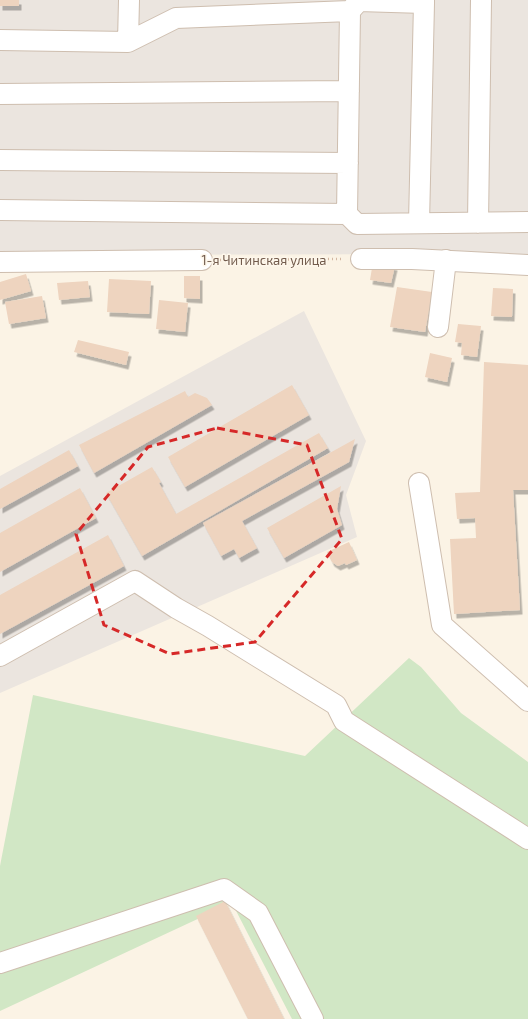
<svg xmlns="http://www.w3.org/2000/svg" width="528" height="1019" font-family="'Exo 2',sans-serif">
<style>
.industrial{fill:#ebe5df}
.green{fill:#d1e7c5}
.building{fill:#eed4bf;filter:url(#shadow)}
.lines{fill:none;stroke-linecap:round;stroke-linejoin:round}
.minor-casing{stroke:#cebeaf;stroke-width:22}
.path{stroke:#d3b7a2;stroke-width:2.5;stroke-dasharray:1 3;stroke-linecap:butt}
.minor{stroke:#fff;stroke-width:20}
.marked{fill:none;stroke:#d62828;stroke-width:3;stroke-dasharray:8 5;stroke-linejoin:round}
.labels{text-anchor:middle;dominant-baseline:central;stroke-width:3;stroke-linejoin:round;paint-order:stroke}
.street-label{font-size:13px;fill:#725b4c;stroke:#fef7eb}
</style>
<defs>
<filter id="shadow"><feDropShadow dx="2.5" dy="4.5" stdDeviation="0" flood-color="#0004"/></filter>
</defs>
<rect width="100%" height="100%" fill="#fbf3e5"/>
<path class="industrial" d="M0,0H528V254L0,255Z
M304,311L366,441L346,495L357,537L0,693V476Z"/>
<path class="green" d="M409,658L421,667L461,713L528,762V1019H292L232,903L0,1011V866L33,695L305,756Z"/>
<path class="building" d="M0,0H19V6H0Z
M373,262L395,266L391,283L370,280Z
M26,274L31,291L0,300V282Z
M184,276H200V299L184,298Z
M109,279L151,281L149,314L107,312Z
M88,281L90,297L59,300L57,283Z
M397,287L432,292L425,332L390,327Z
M493,288L513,289L512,317L491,316Z
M42,296L46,318L9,324L5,302Z
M159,300L188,303L185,332L156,329Z
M458,324L481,326L477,357L461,355L462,343L455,342Z
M78,340L129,352L126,365L74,352Z
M430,353L452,358L447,382L425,377Z
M484,362L528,365V490H513L520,610L454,614L450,539L476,538L475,518L457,519L455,493L480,492Z
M292,385L309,415L185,487L168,457Z
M185,391L188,397L195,393L207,398L212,405L94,473L79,445Z
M319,433L328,448L142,556L106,493L152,467L161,482L159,483L176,514Z
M355,439L349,462L242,521L257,548L239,558L234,549L221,556L203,523Z
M69,450L78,466L0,509V489Z
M341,486L337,509L342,525L284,558L267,528Z
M80,488L96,518L0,572V533Z
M108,535L124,566L0,634V595Z
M349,542L357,560L346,565L345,563L338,566L332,562L327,552Z
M225,901L284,1019H248L196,916Z"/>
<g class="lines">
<defs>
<path id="minor" d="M350,11L359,1L424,3V0
M0,40L128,42L176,18L350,11L347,214L0,210
M128,42L129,0
M0,94L349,91
M0,160L348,163
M347,214L357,224L528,222
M419,223L424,3
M478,223L481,0
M361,259H412L528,265
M0,262L202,260
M438,327L446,260
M419,483L442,625L528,701
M0,656L135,581L176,608L208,626L336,705L344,721L528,839
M0,963L224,889L258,913L313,1019"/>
</defs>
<use href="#minor" class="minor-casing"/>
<path class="path" d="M220,260L343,259"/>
<use href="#minor" class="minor"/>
</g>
<path class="marked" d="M217,428L307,445L342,539L255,642L170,654L104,625L76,534L148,447Z"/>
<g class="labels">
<g class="street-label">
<text x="264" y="260">1-я Читинская улица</text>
</g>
</g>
</svg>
